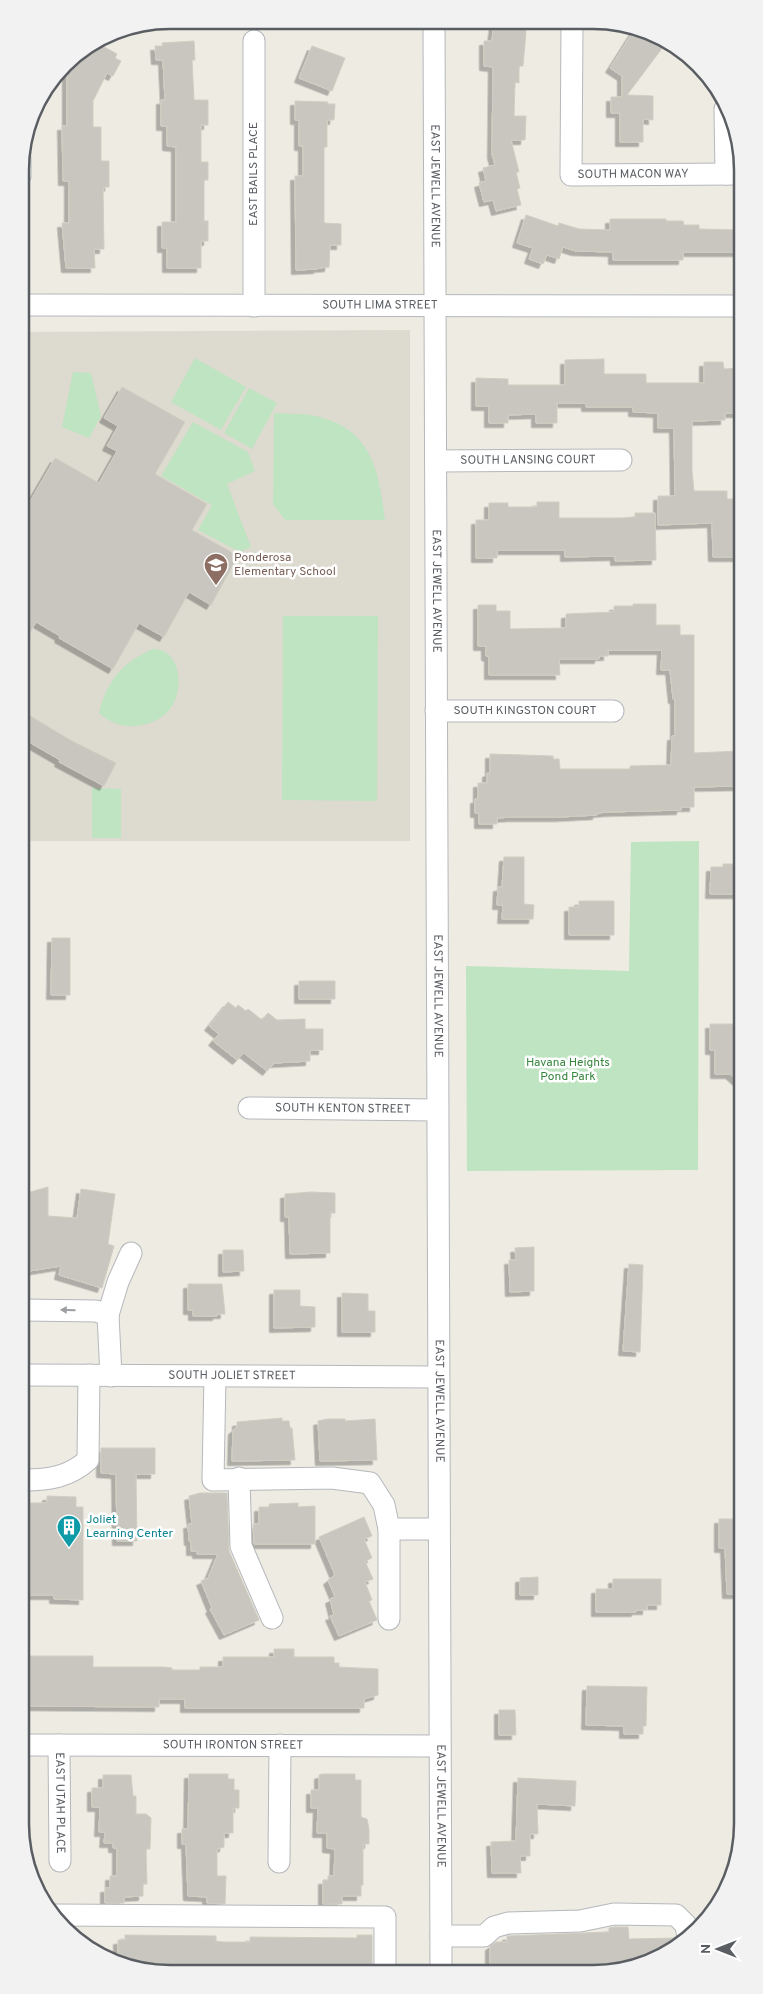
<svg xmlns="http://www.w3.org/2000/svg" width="763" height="1994" font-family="Overpass,sans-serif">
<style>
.education{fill:#dddad0}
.green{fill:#bfe4c1}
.building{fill:#c8c6bf;stroke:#d1cdc1;filter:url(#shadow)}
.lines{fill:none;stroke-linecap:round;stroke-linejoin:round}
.minor-casing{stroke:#b5b8bc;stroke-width:23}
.minor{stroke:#fff;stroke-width:21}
.oneway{fill:#9c9ea1}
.labels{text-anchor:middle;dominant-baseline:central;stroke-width:5;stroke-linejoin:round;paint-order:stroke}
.street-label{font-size:12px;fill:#5a5e63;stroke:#fff}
.education-label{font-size:12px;fill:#785e54;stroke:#fff;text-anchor:start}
.park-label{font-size:12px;fill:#37853f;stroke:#fff}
.culture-label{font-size:12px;fill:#0d838f;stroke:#fff;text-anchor:start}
.rim{fill:none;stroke:#5a5e63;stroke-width:2.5}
</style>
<defs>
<filter id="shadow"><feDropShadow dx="-4.5" dy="4.5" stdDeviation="0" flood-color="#0004"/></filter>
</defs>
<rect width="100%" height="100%" fill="#edebe2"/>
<path class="education" d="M410,330V841H22L21,332Z"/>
<path class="green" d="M195,358L246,387L221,430L171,402Z
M73,372L91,373L101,416L89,438L62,427Z
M249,388L277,403L252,449L224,433Z
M274,413C289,414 306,413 320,417C373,431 379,473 385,520H285L273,504Z
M193,422L248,452L255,471L227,484L251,547L240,552L198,530L212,505L161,476Z
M283,616H378L377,801L282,800Z
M153,649C185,649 185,700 164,715C156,722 145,725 135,726C121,727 109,722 99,713C107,680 123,662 153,649Z
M92,788L121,789V838H92Z
M699,841L698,1170L467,1171L466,966L629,971L631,842Z"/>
<path class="building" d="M494,22H525L526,32L523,66H519V83L515,82L514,116H526L525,140H511L519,172H516L520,188L517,189L521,205L496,211L493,200L484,202L479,183L486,181L483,168L495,165L492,154L493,67L484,66V41H492Z
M636,27L650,32L666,43L627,95L653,96V120L643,119V142H620V113H611V97H622V76L610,68Z
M194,41L195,60H192L194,100H208V125H201V162H208V180H204V221H208V241H201V268H167V248H162V222H176V147L167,146V126H161V100H165L163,60H156L155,46H163L162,43Z
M95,42L117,54L115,58L121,61L113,76L107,73L93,101V127H101V161H109V187H103L104,249H94L95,268H66L62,223H69V181H63L62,126H67V76L79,52Z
M312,46L345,58L332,91L299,78Z
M295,101L328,102L327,104H335L334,120H327V147H324V223L341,224V245H330L329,267L318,268V269L296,270L295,176H303V146H299V120H295Z
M526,215L558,226L559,223L579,229L610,230V219H666V221H683L684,225H699V229L738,230V252H683V260H613V252L576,251L563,247L559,259L547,255L543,264L529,259L533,248L517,243Z
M604,359V374H646V383H704V362H723L724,369L739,368V413H725V420L692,421V470L694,491H727V499H739V557H713L712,523L658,525V496H675L674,428H658V413L633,412V407H586V403H557V423H536V414L508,415V423H489V406H476V378L508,379V385H565V360Z
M122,387L185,422L155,474L207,504L192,530L238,556L211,605L189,592L164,637L139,623L113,669L59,638L60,636L36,622L22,647L21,517L55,458L99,483L117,451L107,446L118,426L104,418Z
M537,502H559V518H622L635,517V513H655L656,560L615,561V556L565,557V550H497V558H476V520H489V503H508V507H537Z
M633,604H656V625H680V635H694V753L740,751V786L694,787V807H681V810L608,812L597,813V815L560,817H512L497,818V824H479V813H475V799H478V783H487V773L490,772V754L553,756V759H559L560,769H630V766L671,765L672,736H675V699H673L670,670H661L662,650H608V656H599V659H559L560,675H489V657L486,656V646H478V605H496V611H510V629L566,628V614L614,612V606H633Z
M22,711L70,740L116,763L104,786L59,762L60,760L22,738Z
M504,857H524V904L534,905L533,919H502L503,905H497L498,887H502Z
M723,864H740V894H710L711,867H723Z
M579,901H614V935H569V907H579Z
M52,938H70V995H51Z
M299,981H335V999H299Z
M228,1002L236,1008L238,1005L246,1011L248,1009L262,1020L268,1013L277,1020L305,1019V1029H323V1050H310V1061L274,1063L267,1071L244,1053L237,1060L213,1041L219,1034L209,1026Z
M710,1024H739L741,1084L730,1074H715V1050H710Z
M48,1187V1216L77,1218L81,1189L115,1194L108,1244L114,1246L102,1288L59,1275L61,1266L23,1272V1194Z
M311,1192L335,1193V1213H330V1253L290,1254L289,1217H285V1194Z
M534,1247V1291L510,1292L509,1260H516L515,1248Z
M223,1250H243L244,1271L223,1272Z
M629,1264L643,1265L640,1352L623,1351Z
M188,1284H222L225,1314H217V1316H193V1310H188Z
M274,1290H300V1306L315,1307V1327L274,1328Z
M342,1293L368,1294V1311H375V1332H342Z
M282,1418V1421H289L290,1428H292L295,1460L232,1461L233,1430L237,1427V1422Z
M328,1419H345V1421L375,1419L377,1460L320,1461L318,1421Z
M101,1448H155V1474H136L137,1541H117L116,1474L101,1473Z
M200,1493H227L229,1551L259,1620L224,1635L210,1609L212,1608L201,1581L208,1578L218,1554H197V1551H191V1541H189L188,1524H192L189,1496Z
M47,1496L76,1497V1507H83V1600L54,1599V1595H24V1503H47Z
M298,1503V1507L315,1506V1544H254L253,1524H259V1507H269V1504Z
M364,1517L372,1536L364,1539L372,1558L365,1561L373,1579L365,1582L372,1600L369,1601L377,1620L339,1636L330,1616L334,1615L330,1599L335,1597L328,1580L335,1575L319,1537Z
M719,1519H740L742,1594H727L725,1548H719Z
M538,1577V1595H520V1578Z
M613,1579H661V1605H647V1610H636V1612H596V1589H613Z
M274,1649H294V1657H334V1663H339V1667L378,1669V1695L364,1699V1708H185V1699H159V1707L25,1706L24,1656H93V1667H163L172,1668V1670H200V1667H223V1657H274Z
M587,1686L647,1687L646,1726H643V1734H624V1726L586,1725Z
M499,1710H515L516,1735H499Z
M189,1774H228V1779H234V1790H239V1808H233V1833H224V1847L217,1849V1876H226L225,1904L207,1903V1897L188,1896L186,1844H182V1829H188Z
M322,1774H355V1780H361V1817L367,1819L369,1829V1844H363V1885H361V1896H342V1904H323V1880H328V1876H334L335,1849L327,1848V1833H317L318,1808H311V1790H319V1775Z
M103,1775H131L133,1796H136V1814H146L151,1818L150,1849H146L147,1884H143V1896L124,1897V1903H105V1888H110V1876H117V1848H113V1843H104L105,1832H99L100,1807H92V1788H103Z
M518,1778L576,1781L575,1806L537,1804L538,1834H530V1856H520L521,1873H492L491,1842L516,1841Z
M615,1927H628L629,1939L675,1938L679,1946L633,1968L490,1970V1946L496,1942H507V1936L609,1932V1928Z
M125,1935L216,1936V1941L223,1942H250V1937L357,1938V1935H372V1970L141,1971L118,1963V1940H125Z"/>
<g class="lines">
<defs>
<g id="minor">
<path id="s1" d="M434,22L441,1970"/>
<path id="s2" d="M572,23L571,175L738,174"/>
<path d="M254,41V306"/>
<path d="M725,109L726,174"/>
<path d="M20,176V159"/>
<path id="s3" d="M21,305L738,306"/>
<path id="s4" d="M436,461L621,460"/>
<path id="s5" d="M436,711H613"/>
<path id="s6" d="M249,1108L437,1110"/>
<path d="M24,1310L96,1311L108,1315L111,1376"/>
<path d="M108,1315L118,1282L131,1253"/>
<path id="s7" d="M24,1375L438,1377"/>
<path d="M215,1376L213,1480L332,1478L370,1483L384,1505L389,1529"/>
<path d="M239,1478L241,1546L272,1618"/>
<path d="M24,1480C49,1480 69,1477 88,1460L89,1375"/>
<path d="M389,1619V1529H439"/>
<path id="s8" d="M25,1745L440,1746"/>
<path id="s9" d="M59,1745L60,1861"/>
<path d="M279,1862L280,1745"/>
<path d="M55,1915L385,1917V1970"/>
<path d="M441,1936H484L494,1927L508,1923L580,1921L614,1914L676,1915L686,1925L688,1938"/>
</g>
</defs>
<use href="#minor" class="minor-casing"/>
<use href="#minor" class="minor"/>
</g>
<defs><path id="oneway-solid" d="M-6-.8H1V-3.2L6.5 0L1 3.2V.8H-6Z" transform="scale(1.25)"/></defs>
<use class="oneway" href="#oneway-solid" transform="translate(68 1310) rotate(-179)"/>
<defs>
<symbol id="school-pin" viewBox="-11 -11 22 30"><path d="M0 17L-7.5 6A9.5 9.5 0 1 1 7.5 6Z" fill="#8d6e63" stroke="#fff"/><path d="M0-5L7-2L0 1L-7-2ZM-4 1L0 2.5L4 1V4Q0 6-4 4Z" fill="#fff"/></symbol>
<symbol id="building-pin" viewBox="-11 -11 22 30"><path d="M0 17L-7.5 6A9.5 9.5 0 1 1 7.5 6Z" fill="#0f9aa8" stroke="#fff"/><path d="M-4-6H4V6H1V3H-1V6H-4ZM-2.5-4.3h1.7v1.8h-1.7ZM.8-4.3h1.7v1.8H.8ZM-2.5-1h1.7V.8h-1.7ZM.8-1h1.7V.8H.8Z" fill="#fff"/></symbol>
</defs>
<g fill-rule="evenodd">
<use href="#school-pin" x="202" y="551" width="28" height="38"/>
<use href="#building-pin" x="55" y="1513" width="28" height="38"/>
</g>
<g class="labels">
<g class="street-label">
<text transform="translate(254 174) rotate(-90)">EAST BAILS PLACE</text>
<text stroke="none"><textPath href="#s2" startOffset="214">SOUTH MACON WAY</textPath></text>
<text stroke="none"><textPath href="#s1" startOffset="164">EAST JEWELL AVENUE</textPath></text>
<text stroke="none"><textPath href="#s3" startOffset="359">SOUTH LIMA STREET</textPath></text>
<text stroke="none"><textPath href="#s4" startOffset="92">SOUTH LANSING COURT</textPath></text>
<text stroke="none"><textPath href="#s1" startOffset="569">EAST JEWELL AVENUE</textPath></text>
<text stroke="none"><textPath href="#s5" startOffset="89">SOUTH KINGSTON COURT</textPath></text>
<text stroke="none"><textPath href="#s1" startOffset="974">EAST JEWELL AVENUE</textPath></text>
<text stroke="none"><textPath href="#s6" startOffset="94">SOUTH KENTON STREET</textPath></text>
<text stroke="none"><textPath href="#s7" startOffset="208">SOUTH JOLIET STREET</textPath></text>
<text stroke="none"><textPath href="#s1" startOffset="1379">EAST JEWELL AVENUE</textPath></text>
<text stroke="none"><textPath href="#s8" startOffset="208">SOUTH IRONTON STREET</textPath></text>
<text stroke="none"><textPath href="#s9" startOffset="58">EAST UTAH PLACE</textPath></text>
<text stroke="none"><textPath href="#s1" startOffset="1784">EAST JEWELL AVENUE</textPath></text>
</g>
<g class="education-label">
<text x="234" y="558">Ponderosa<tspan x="234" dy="14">Elementary School</tspan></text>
</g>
<g class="park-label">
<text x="568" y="1063">Havana Heights<tspan x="568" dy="14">Pond Park</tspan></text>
</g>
<g class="culture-label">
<text x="86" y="1520">Joliet<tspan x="86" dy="14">Learning Center</tspan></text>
</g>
</g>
<path d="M0 0H763V1994H0ZM170 29H593A141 141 0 0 1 734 170V1824A141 141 0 0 1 593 1965H170A141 141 0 0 1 29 1824V170A141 141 0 0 1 170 29Z" fill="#f2f2f3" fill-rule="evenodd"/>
<path class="rim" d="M170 29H593A141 141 0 0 1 734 170V1824A141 141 0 0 1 593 1965H170A141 141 0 0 1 29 1824V170A141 141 0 0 1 170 29Z"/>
<g transform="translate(718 1949) rotate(270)" stroke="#ffffff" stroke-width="4" paint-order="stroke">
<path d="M0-4L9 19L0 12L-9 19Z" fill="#5a5e63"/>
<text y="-8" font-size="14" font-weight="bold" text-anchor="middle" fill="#5a5e63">N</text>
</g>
</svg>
